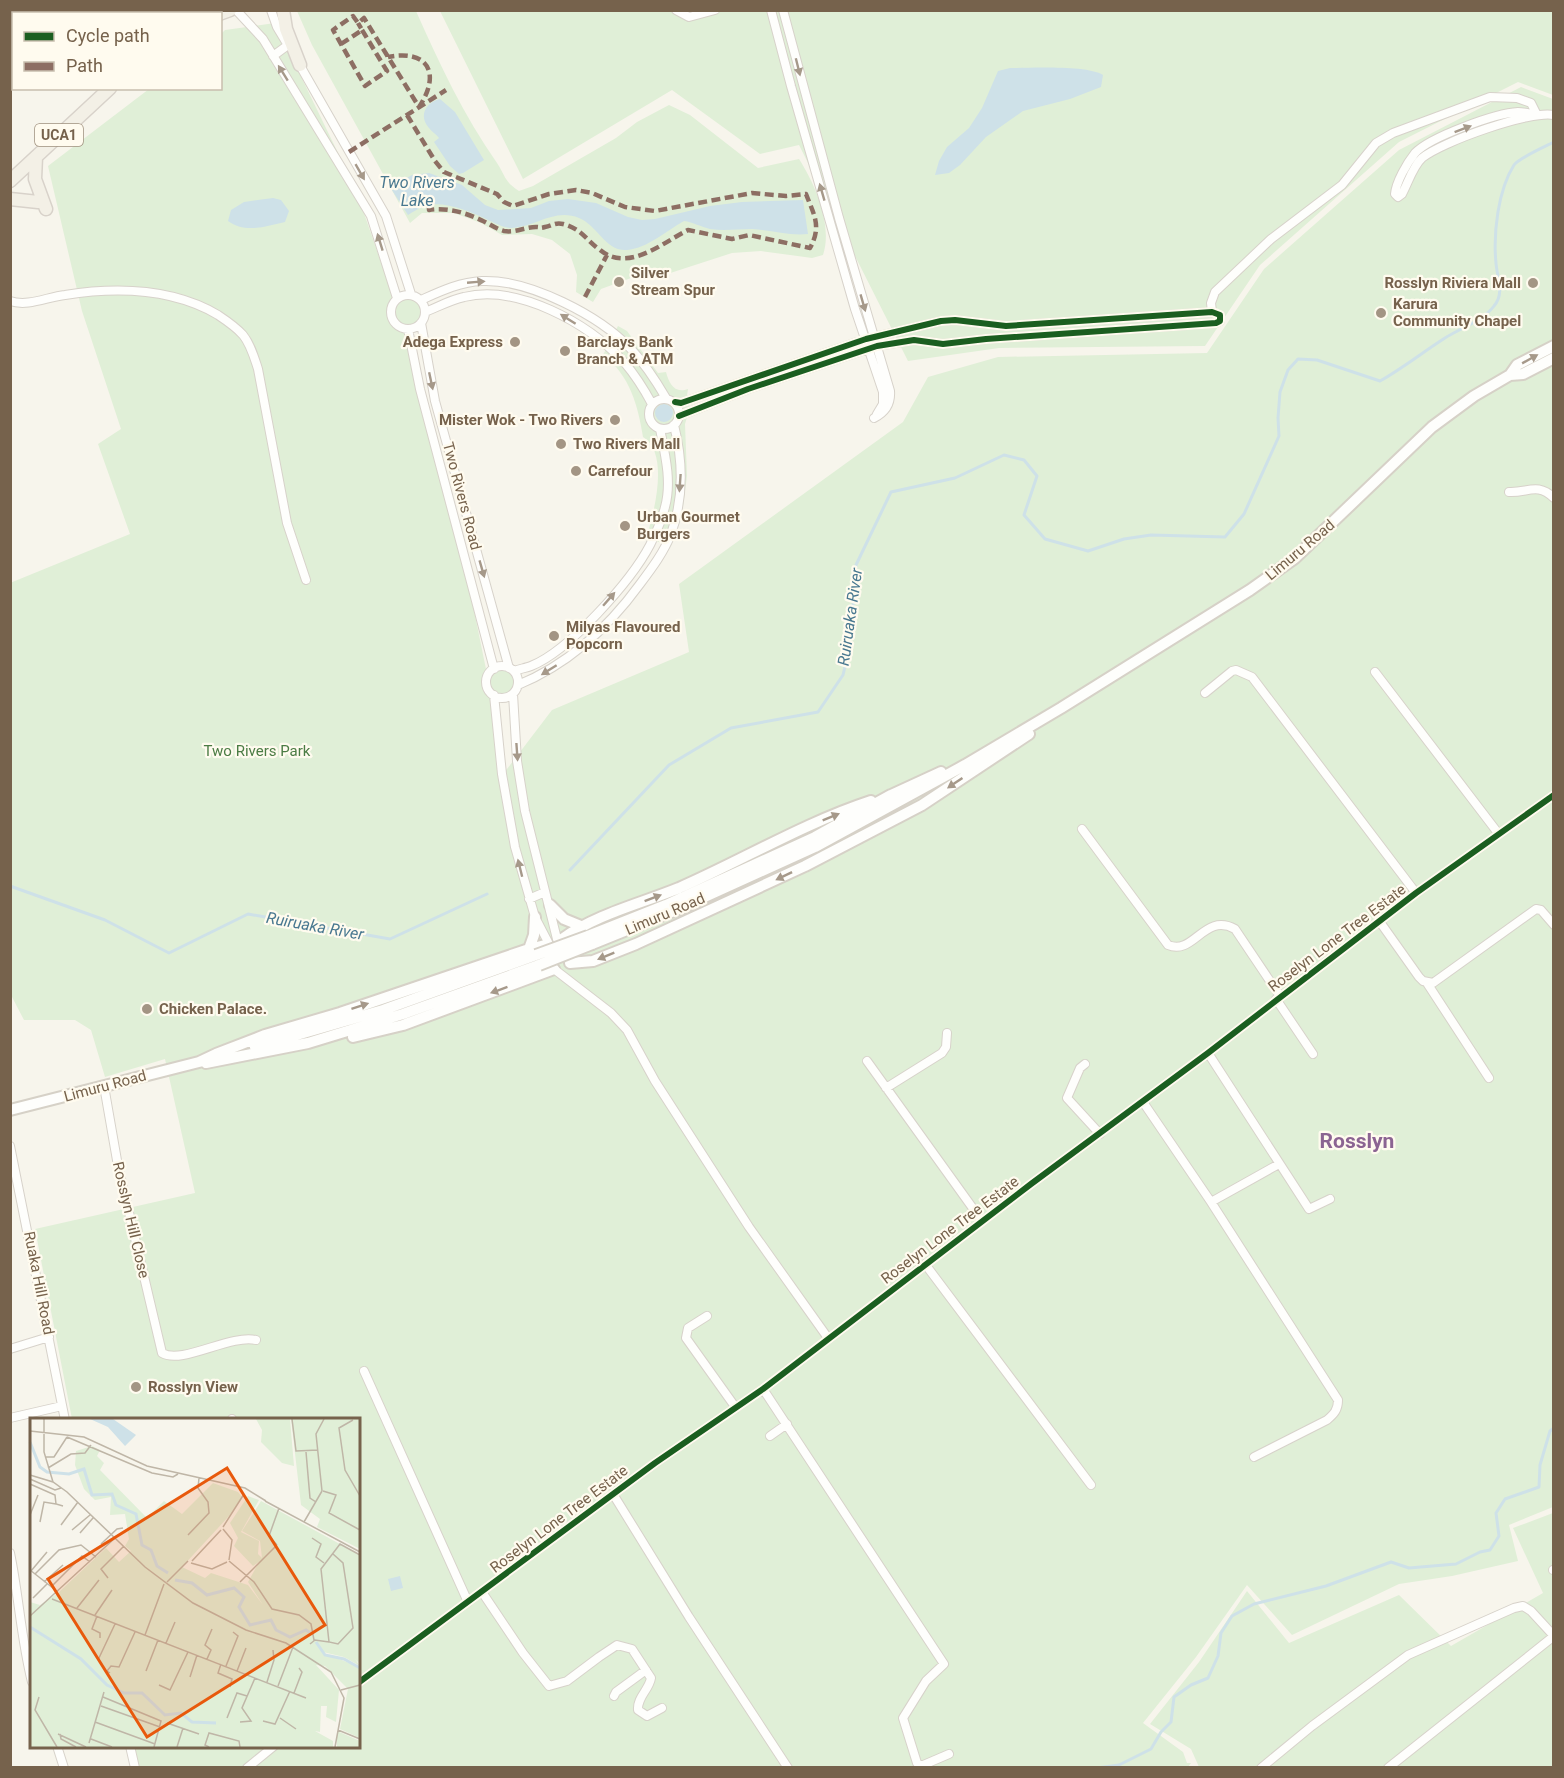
<svg xmlns="http://www.w3.org/2000/svg" width="1564" height="1778" font-family="Roboto,sans-serif">
<style>
.green{fill:#e0efd7}
.water{fill:#cee1e8}
.lines{fill:none;stroke-linecap:round;stroke-linejoin:round}
.stream{stroke:#cee1e8;stroke-width:3}
.street-casing{stroke:#d7d2ca;stroke-width:10}
.secondary-casing{stroke:#d6d1c7;stroke-width:14}
.primary-casing{stroke:#d8d2ca;stroke-width:15}
.street{stroke:#fefefc;stroke-width:8}
.secondary{stroke:#fefefc;stroke-width:10}
.primary{stroke:#f3f0e6;stroke-width:12}
.secondary-bridge-casing{stroke:#d6d1c7;stroke-width:14;stroke-linecap:butt}
.secondary-bridge{stroke:#fefefc;stroke-width:10}
.quiet{stroke:#8d6e63;stroke-width:4.5;stroke-dasharray:9 4.5;stroke-linecap:butt}
.cycleway-casing{stroke:#fffbef;stroke-width:10}
.cycleway{stroke:#1b5e20;stroke-width:6}
.oneway{fill:#a6998a}
.poi-dot{fill:#a39584;stroke:#fffbef;stroke-width:2}
.labels{text-anchor:middle;dominant-baseline:central;stroke-width:4.5;stroke-linejoin:round;paint-order:stroke}
.shield{fill:#fffbef;stroke:#9f907d;stroke-width:1.5}
.shield-label{font-size:14px;font-weight:bold;fill:#76624c}
.poi-label{font-size:15px;font-weight:bold;fill:#76624c;stroke:#fffbef;text-anchor:start}
.street-label{font-size:15px;fill:#76624c;stroke:#fffbef}
.park-label{font-size:15px;fill:#4b7c44;stroke:#fffbef}
.water-label{font-size:16px;font-style:italic;fill:#497890;stroke:#fffbef}
.district-label{font-size:21px;font-weight:bold;fill:#8b6492;stroke:#fffbef}
.inset-river{fill:none;stroke:#cee1e8;stroke-width:3}
.inset-road{fill:none;stroke:#bfb6a7;stroke-width:1.5}
.view{fill:#e8590c;fill-opacity:0.15;stroke:#e8590c;stroke-width:3}
.inset-edge{fill:none;stroke:#76624c;stroke-width:3}
</style>
<rect width="100%" height="100%" fill="#f7f5ec"/>
<path class="green" d="M297,11H416C439,63 464,116 497,163C506,177 504,181 519,191L533,186L616,138L637,122L669,105L690,115L758,168L799,159C815,184 833,225 823,255L812,258L761,251L732,253L658,277L642,274L601,289L593,302L576,292L577,275L570,254L552,240L532,234L502,235L481,223L454,213H422L410,223L312,45Z
M440,11H1553V95L1518,82L1399,142L1260,265L1205,346L999,348L908,361L799,145L760,154L672,90L523,179Z
M275,23L356,190L395,303C421,282 436,327 403,326L414,357L459,537L488,679L494,671L505,668C529,678 513,707 490,691L504,773L552,710L689,652L679,584L903,422L928,377L998,357L1207,353L1264,269L1399,150L1521,87L1553,99V1507L1509,1525L1518,1561L1452,1576L1399,1584L1292,1635L1247,1585L1196,1657L1143,1723L1183,1752L1187,1763H1191L1188,1767H139L135,1747L358,1746V1420L72,1419L35,1229L195,1193L165,1059L105,1077L91,1030L75,1020H24L11,995L10,583L130,534L98,444L121,429L82,311L48,166L149,89L220,88L221,34L225,30Z
M618,326L627,331L658,373L666,372C669,383 674,394 688,389L686,402L696,414L687,417L685,424L687,476L682,514L671,546L646,538C654,514 670,453 643,437C638,406 630,375 603,355Z
M1553,1513V1767H1199L1191,1749L1150,1724L1199,1662L1247,1591L1289,1643L1399,1595L1451,1646L1543,1593L1513,1528Z"/>
<path class="water" d="M1010,68C1031,68 1087,65 1103,75L1101,87L1070,99L1023,111L986,137L960,165L949,173L935,175L939,161L947,147L969,128L982,108L998,71Z
M440,99L455,112L484,160L463,173L459,174L450,166L434,142L439,138C436,134 432,132 429,128C418,116 426,102 440,99Z
M429,173L462,185L485,205L498,210L531,208L549,201L568,199L596,203L628,217L642,220L655,219L710,206L742,202L803,200L808,234C789,236 770,230 752,229C738,229 724,231 710,229C701,227 693,222 684,221C666,231 648,248 627,250C606,252 597,225 579,218C554,208 536,227 512,228C503,228 495,223 486,219C469,211 443,200 424,206C419,208 413,212 408,215L390,187L412,175Z
M273,198L281,200L289,211L285,222C267,226 245,234 228,221L231,210L244,202Z
M655 413a9 9 0 1 1 18 0a9 9 0 1 1-18 0Z
M400,1576L403,1588L391,1591L388,1579Z"/>
<g class="lines">
<path class="stream" d="M570,870L669,765L731,728L818,712L843,675L850,646L856,565L891,492L955,478L1004,455L1024,460L1037,476L1024,515L1045,539L1088,551L1124,539L1151,535L1225,537L1244,514L1279,436L1278,418L1280,392L1288,370L1298,359L1317,360L1380,381C1403,368 1423,352 1445,338C1459,329 1484,320 1494,306C1505,293 1497,278 1496,263C1493,234 1498,190 1514,165C1519,158 1544,147 1554,142
M10,886L105,920L169,953L248,914L390,939L487,894
M1097,1768L1119,1765L1151,1749L1161,1732L1171,1722L1174,1697L1191,1685L1208,1678L1218,1656L1221,1633L1232,1616L1254,1604L1326,1586L1391,1562L1409,1568L1456,1564L1480,1552L1490,1550L1499,1536L1496,1513L1505,1499L1539,1487L1540,1465L1550,1431L1554,1428"/>
<defs>
<path id="street" d="M271,10L277,27L286,42
M676,10L689,17L715,10
M771,10L791,86L855,309L883,392V404L877,414
M783,10L839,218L890,391C891,404 886,412 874,418
M237,11L263,39L371,216L397,298
M273,56L288,45
M298,62L386,216L411,294
M1537,115C1531,114 1524,112 1518,112C1496,113 1430,137 1415,153C1407,163 1396,182 1395,194L1398,197L1402,194C1408,183 1413,166 1422,158C1441,142 1531,110 1554,115
M391 312a17 17 0 1 1 34 0a17 17 0 1 1-34 0Z
M421,300C441,291 460,282 482,281C529,279 600,316 631,349C645,364 656,381 666,398
M10,301C28,307 47,297 65,295C116,287 172,288 218,315C227,321 236,327 243,335C251,345 254,357 258,369L287,523L306,580
M425,312C438,307 450,300 464,297C518,284 588,323 624,362C635,375 644,389 652,404
M1212,312L1211,303L1215,292L1271,239L1342,185L1376,143L1393,133L1490,97L1517,98L1531,103L1537,115
M421,323L435,401L509,668
M408,329L420,389L494,669
M649 414a15 15 0 1 1 30 0a15 15 0 1 1-30 0Z
M675,402L681,403L866,339L941,321L955,320L1006,326L1212,312L1220,315V321L1216,323L986,339L943,344L914,340L877,346L748,389L679,416
M1509,492C1528,493 1537,482 1554,498
M486 682a16 16 0 1 1 32 0a16 16 0 1 1-32 0Z
M514,671C519,669 526,668 531,666C569,651 631,581 650,545C656,533 662,520 665,507C672,482 665,454 660,429
M1375,672L1498,833
M518,685C569,664 608,628 640,584C652,568 664,552 671,534C684,498 683,461 674,425
M1205,693L1232,671L1236,670L1252,677L1416,893
M513,694L517,761L525,811L557,939
M494,695L502,774L515,847L535,917L548,942
M1082,829L1168,945C1194,956 1204,912 1235,929L1280,996
M529,899L545,892
M1380,922L1419,977L1423,981L1433,983L1536,909L1541,910L1554,925
M554,969L611,1013L627,1030L655,1081L749,1227L828,1338
M1427,983L1489,1078
M1276,999L1313,1054
M1208,1053L1309,1209L1330,1199
M867,1061L982,1221
M1085,1064L1080,1068L1067,1098L1100,1134
M104,1086L118,1166L162,1353C182,1365 230,1334 256,1340
M886,1088L942,1053L946,1047L947,1033
M1143,1102L1211,1202L1338,1400C1338,1410 1334,1414 1327,1420L1254,1457
M10,1146L65,1420
M1211,1202L1279,1164
M925,1264L1091,1485
M707,1316L688,1328L686,1338L736,1408
M10,1349L49,1337
M364,1371L468,1602
M763,1389L944,1664L926,1681L903,1718L917,1763L921,1766L949,1754
M10,1418L62,1406
M232,1419V1420
M770,1436L787,1424
M613,1494L689,1617L788,1768
M10,1553C19,1596 21,1639 32,1682
M1553,1570H1554
M482,1592L523,1653L549,1686L567,1681L599,1657L617,1645L632,1649L651,1678C649,1690 637,1697 638,1710L647,1716L662,1708
M358,1683L655,1463L763,1389L1031,1184L1208,1053L1416,893L1554,795
M614,1696L616,1692L646,1670
M57,1746L64,1768
M130,1746L135,1768
M247,1768L274,1746
M1261,1768L1312,1726L1408,1655L1514,1608L1523,1606L1531,1611L1554,1636
M1388,1768L1554,1636"/>
<path id="secondary" d="M1510,375L1517,365L1554,346
M550,905L564,919L581,926
M588,936L666,905L815,837L891,795L941,772
M562,939C597,914 640,904 679,888C743,860 804,823 871,801
M592,944L676,910L815,847L965,765L1061,708L1250,590L1295,558L1432,427L1474,396L1510,375L1523,374L1554,358
M529,949L534,935L535,917
M570,963L593,961L636,944L805,866L922,805L1029,734
M353,1037L403,1025L554,969
M255,1047L383,1010L536,955
M206,1063L308,1043L403,1014L539,965
M10,1110L199,1062L216,1054L265,1035L340,1013L529,949L545,945"/>
<path id="primary" d="M283,10L286,29L300,65
M191,14L193,10
M219,14L230,10
M36,157L35,179L46,209
M10,181L110,88
M10,199L38,202"/>
</defs>
<use href="#street" class="street-casing"/>
<use href="#secondary" class="secondary-casing"/>
<use href="#primary" class="primary-casing"/>
<use href="#street" class="street"/>
<use href="#secondary" class="secondary"/>
<use href="#primary" class="primary"/>
<defs>
<path id="secondary-bridge" d="M536,955L588,936
M539,965L592,944"/>
</defs>
<use href="#secondary-bridge" class="secondary-bridge-casing"/>
<use href="#secondary-bridge" class="secondary-bridge"/>
<path class="quiet" d="M362,30L387,71L365,86L333,30L353,16L358,23L364,18L419,107C441,74 429,49 388,57
M341,44L362,30L358,23
M407,115L435,161L444,172L497,194L504,202L513,206L549,194L576,190L592,193L625,207L655,211L752,193L786,196L806,194C814,215 822,226 810,248L749,235L732,239L688,230C662,243 628,273 600,250C586,240 582,229 563,224C555,222 552,226 545,227C539,229 542,227 536,227C525,227 515,233 504,231C496,229 490,224 483,221C467,213 447,207 429,210V206
M349,152L446,90
M585,297L607,255"/>
<defs>
<path id="cycleway" d="M675,402L681,403L866,339L941,321L955,320L1006,326L1212,312L1220,315V321L1216,323L986,339L943,344L914,340L877,346L748,389L679,416
M358,1683L655,1463L763,1389L1031,1184L1208,1053L1416,893L1554,795"/>
</defs>
<use href="#cycleway" class="cycleway-casing"/>
<use href="#cycleway" class="cycleway"/>
</g>
<defs><path id="oneway-solid" d="M-6-.8H1V-3.2L6.5 0L1 3.2V.8H-6Z" transform="scale(1.5)"/></defs>
<g class="oneway">
<use href="#oneway-solid" transform="translate(798 67) rotate(76)"/>
<use href="#oneway-solid" transform="translate(283 73) rotate(-122)"/>
<use href="#oneway-solid" transform="translate(1463 129) rotate(-21)"/>
<use href="#oneway-solid" transform="translate(360 172) rotate(60)"/>
<use href="#oneway-solid" transform="translate(822 192) rotate(-106)"/>
<use href="#oneway-solid" transform="translate(380 242) rotate(-107)"/>
<use href="#oneway-solid" transform="translate(476 282) rotate(-5)"/>
<use href="#oneway-solid" transform="translate(863 303) rotate(74)"/>
<use href="#oneway-solid" transform="translate(568 319) rotate(-148)"/>
<use href="#oneway-solid" transform="translate(1530 359) rotate(-29)"/>
<use href="#oneway-solid" transform="translate(431 381) rotate(78)"/>
<use href="#oneway-solid" transform="translate(680 483) rotate(94)"/>
<use href="#oneway-solid" transform="translate(482 569) rotate(74)"/>
<use href="#oneway-solid" transform="translate(609 599) rotate(-49)"/>
<use href="#oneway-solid" transform="translate(549 670) rotate(148)"/>
<use href="#oneway-solid" transform="translate(517 752) rotate(86)"/>
<use href="#oneway-solid" transform="translate(955 783) rotate(146)"/>
<use href="#oneway-solid" transform="translate(831 817) rotate(-22)"/>
<use href="#oneway-solid" transform="translate(520 868) rotate(-104)"/>
<use href="#oneway-solid" transform="translate(784 876) rotate(154)"/>
<use href="#oneway-solid" transform="translate(653 898) rotate(-21)"/>
<use href="#oneway-solid" transform="translate(606 956) rotate(158)"/>
<use href="#oneway-solid" transform="translate(499 990) rotate(160)"/>
<use href="#oneway-solid" transform="translate(360 1006) rotate(-18)"/>
</g>
<g class="poi-dot">
<circle cx="619" cy="282" r="6"/>
<circle cx="1533" cy="283" r="6"/>
<circle cx="1381" cy="313" r="6"/>
<circle cx="515" cy="342" r="6"/>
<circle cx="565" cy="351" r="6"/>
<circle cx="615" cy="420" r="6"/>
<circle cx="561" cy="444" r="6"/>
<circle cx="576" cy="471" r="6"/>
<circle cx="625" cy="526" r="6"/>
<circle cx="554" cy="636" r="6"/>
<circle cx="147" cy="1009" r="6"/>
<circle cx="136" cy="1387" r="6"/>
</g>
<g class="labels">
<rect class="shield" x="35" y="124" width="48" height="22" rx="4.5"/>
<g class="shield-label">
<text x="59" y="135">UCA1</text>
</g>
<g class="poi-label">
<text x="631" y="273">Silver<tspan x="631" dy="17">Stream Spur</tspan></text>
<text x="1521" y="283" text-anchor="end">Rosslyn Riviera Mall</text>
<text x="1393" y="304">Karura<tspan x="1393" dy="17">Community Chapel</tspan></text>
<text x="503" y="342" text-anchor="end">Adega Express</text>
<text x="577" y="342">Barclays Bank<tspan x="577" dy="17">Branch &amp; ATM</tspan></text>
<text x="603" y="420" text-anchor="end">Mister Wok - Two Rivers</text>
<text x="573" y="444">Two Rivers Mall</text>
<text x="588" y="471">Carrefour</text>
<text x="637" y="517">Urban Gourmet<tspan x="637" dy="17">Burgers</tspan></text>
<text x="566" y="627">Milyas Flavoured<tspan x="566" dy="17">Popcorn</tspan></text>
<text x="159" y="1009">Chicken Palace.</text>
<text x="148" y="1387">Rosslyn View</text>
</g>
<g class="street-label">
<text transform="translate(462 496) rotate(75)">Two Rivers Road</text>
<text transform="translate(1300 550) rotate(-40)">Limuru Road</text>
<text transform="translate(665 914) rotate(-23)">Limuru Road</text>
<text transform="translate(1337 938) rotate(-37)">Roselyn Lone Tree Estate</text>
<text transform="translate(105 1086) rotate(-15)">Limuru Road</text>
<text transform="translate(131 1220) rotate(77)">Rosslyn Hill Close</text>
<text transform="translate(950 1230) rotate(-37)">Roselyn Lone Tree Estate</text>
<text transform="translate(39 1283) rotate(79)">Ruaka Hill Road</text>
<text transform="translate(559 1519) rotate(-37)">Roselyn Lone Tree Estate</text>
</g>
<g class="park-label">
<text x="257" y="751">Two Rivers Park</text>
</g>
<g class="water-label">
<text x="417" y="182">Two Rivers<tspan x="417" dy="18">Lake</tspan></text>
<text transform="translate(850 617) rotate(-82)">Ruiruaka River</text>
<text transform="translate(315 926) rotate(10)">Ruiruaka River</text>
</g>
<g class="district-label">
<text x="1357" y="1141">Rosslyn</text>
</g>
</g>
<g transform="translate(30 1418)">
<rect width="330" height="330" fill="#f7f5ec"/>
<path d="M226,1H260L264,48L252,45L231,24L232,12ZM261,1H330V131L287,109L290,101L271,87ZM62,28L70,32L67,38L74,45L70,52L117,100L134,83L152,96L183,65L208,74L212,79L200,97L152,149L175,160L181,155L218,167L233,187L218,164L229,144L223,148L204,128L208,120L200,105L218,78L229,82L211,114L229,123L228,136L232,140L230,123L212,113L231,83L330,137V246L325,241L330,248L314,239L293,234L288,226L293,235L330,249V320L310,311L318,271L295,248L286,247L309,272L306,304L296,299L297,288H291L290,314L285,313L303,323V329H0V184L10,187L28,175L76,130L89,144L101,133L95,128L99,121L95,96L80,97L81,79L65,82L54,71L45,47L46,33ZM307,313L330,323V329H307Z" fill="#e0efd7"/>
<path d="M60,1H83L106,17L95,28L78,9Z" fill="#cee1e8"/>
<path class="inset-river" d="M0,24L10,49L17,54L39,56L54,51L62,77L82,76L86,87L106,96L112,127L121,132L127,148L138,155M145,162L162,165L177,177L204,170L214,179L209,189L220,207L241,202L246,212L260,219L276,212L282,216M0,209L51,241L77,267L94,275H112L135,297L151,295L162,304L186,305M286,224L295,237L314,241L330,250"/>
<path class="inset-road" d="M14,1V34L23,64M262,1L266,33L288,32M323,2L309,10L315,52L330,78M0,13L54,19L117,48L215,70L236,83M37,19L122,55L143,59L148,56M276,34L280,80L286,84M15,39H24L37,19M18,50L41,36L55,35L61,27M0,57L23,64L37,74L115,149L163,185L216,212L256,225L301,254L314,280L305,329M0,61L25,72L31,70M0,66L25,77L26,86L33,88M292,73L286,16L294,1M293,73L306,77L299,95L330,112M235,83L330,134M0,97L8,77M10,104L14,84L26,86M274,104L292,73M31,107L48,84M193,109L214,76M193,111L202,122L199,142M42,112L60,97M50,115L63,100M158,117L179,95L178,84L168,70L169,60M282,120L291,126L286,139L294,145M71,126L87,111L93,110M247,127L239,118L249,90M303,136L313,145L323,210L308,226L299,224L291,151L310,126L330,137M162,143L191,112M199,143L224,164L242,191L269,197L281,206L284,222M161,145L182,151L197,144M0,152L28,174M1,153L17,134M5,156L29,132L51,127L66,139M78,160L71,151L94,128M14,164L33,147M137,164L158,143M210,164L247,127M21,169L52,138L60,144M3,180L17,166M22,181L276,280M47,190L69,162M65,197L82,172M0,198L85,120M67,198L62,211L70,215V220M115,217L134,166M136,225L145,204M280,226L285,222L299,224M177,241L181,232L175,227L182,211M68,242L85,206M191,246L188,255L202,261L200,269M196,248L208,218L203,214M116,253L128,222M207,253L216,230M80,255L77,253L81,248L89,249L105,214M160,259L167,237M237,264L244,242L243,232M129,267L140,272L158,234M248,268L263,229M311,272L330,267M264,275L272,254L269,250M9,279L5,292L27,329M73,279L131,303L124,329M71,288L130,309M197,300L207,275L217,278M250,300L266,311M233,303L245,306L260,273M65,304L125,326M210,304L221,303L212,290L225,260M137,305L169,316M308,312L330,321M28,316L56,329M30,316L31,321L46,329M61,321L82,329M59,325L74,274M147,329L153,310M179,329L175,327L179,315L209,323L210,329"/>
<path class="view" d="M197,50L295,207L117,319L18,161Z"/>
<rect width="330" height="330" class="inset-edge"/>
</g>
<rect width="1564" height="1778" fill="none" stroke="#76624c" stroke-width="24"/>
<rect x="12" y="12" width="210" height="78" fill="#fffbef" stroke="#c8beae" stroke-width="1.5"/>
<rect x="24" y="32" width="30" height="9" fill="#1b5e20" stroke="#c8beae" stroke-width="1.5"/>
<text x="66" y="42" font-size="18" fill="#76624c">Cycle path</text>
<rect x="24" y="62" width="30" height="9" fill="#8d6e63" stroke="#c8beae" stroke-width="1.5"/>
<text x="66" y="72" font-size="18" fill="#76624c">Path</text>
</svg>
